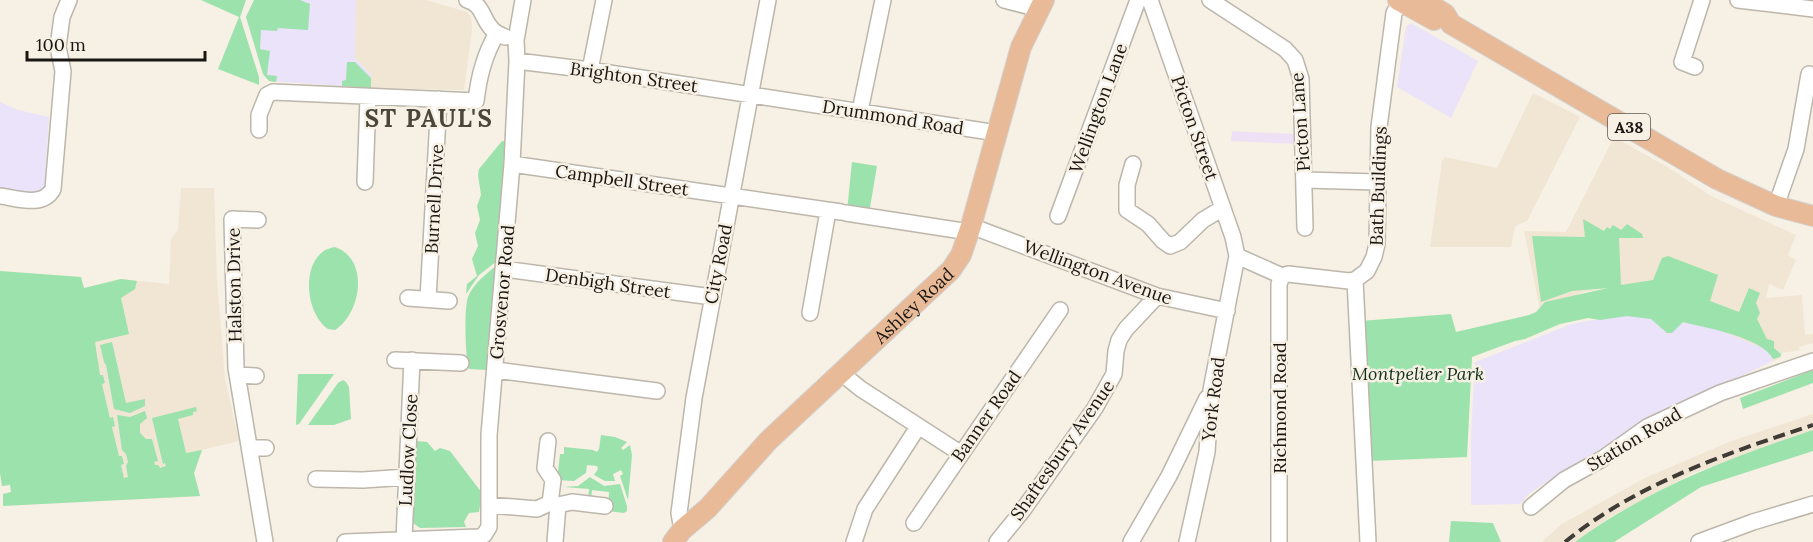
<svg xmlns="http://www.w3.org/2000/svg" width="1813" height="542" font-family="Lora,serif">
<style>
.commercial{fill:#eae3f9}
.industrial{fill:#efe1f5}
.built{fill:#f0e6d3}
.green{fill:#9ce2ac}
.lines{fill:none;stroke-linecap:round;stroke-linejoin:round}
.minor-casing{stroke:#bcb6ab;stroke-width:18}
.major-casing{stroke:#d1d1d0;stroke-width:22}
.minor{stroke:#fff;stroke-width:15}
.major{stroke:#e9ba97;stroke-width:20}
.rail{stroke:#3f3b36;stroke-width:4;stroke-dasharray:12 6;stroke-linecap:butt}
.labels{text-anchor:middle;dominant-baseline:central;stroke-width:5;stroke-linejoin:round;paint-order:stroke}
.shield{fill:#f7f0e4;stroke:#5c5852;stroke-width:1.5}
.shield-label{font-size:16px;font-weight:bold;fill:#1a1713}
.street-label{font-size:18px;fill:#1a1713;stroke:#f7f0e4}
.park-label{font-size:18px;font-style:italic;fill:#11311a;stroke:#f7f0e4}
.district-label{font-size:24px;font-weight:bold;letter-spacing:1.5px;fill:#4b463c;stroke:#f7f0e4}
</style>
<rect width="100%" height="100%" fill="#f7f0e4"/>
<path class="commercial" d="M254,0H356L355,58L371,74V88L269,81L263,74L246,17Z
M1411,23L1478,61L1451,118L1397,87L1406,27Z
M0,102L18,110L49,117L44,197L0,189Z
M1644,311L1712,327L1745,340L1770,351L1773,361L1699,396L1635,429L1557,475L1530,493L1520,504L1471,505V434L1475,362L1572,324Z"/>
<path class="industrial" d="M1232,131L1294,134L1298,144L1231,141Z"/>
<path class="built" d="M356,0H426L467,12L471,17L472,30L464,90L371,88V74L355,58Z
M1533,93L1580,117L1527,221L1515,226L1511,247H1430L1442,161L1445,157L1497,168Z
M1614,137L1669,168L1711,196L1796,235L1788,255L1796,260L1783,290L1769,284L1766,298L1802,295L1805,335L1813,334V343L1799,347L1800,350L1782,353V357L1773,361L1770,351L1712,327L1683,322L1669,334L1644,311L1633,284L1583,292L1541,314L1524,231L1566,232Z
M181,188H214L217,280L225,379L239,441L202,450L194,473L200,496L129,500L121,465L123,464L122,456H119L112,427L115,426L113,418H110L102,384L105,383L103,375H100L96,359L98,357L95,342L121,279L169,284L171,239L178,230Z
M1813,414V430L1691,474L1612,516L1575,542H1542L1562,524L1645,478L1729,442Z"/>
<path class="green" d="M201,0H246L240,17L259,77V85L218,69L239,17Z
M254,0H300L310,4L308,30L278,28L277,31L261,30L260,49L270,51L267,75L277,76L276,82L269,81L263,74L246,17Z
M347,62H355L371,78V88L342,86V81L346,80Z
M502,141H505L497,261L479,275L466,294L467,284L477,276L472,259L478,246L475,233L480,220L477,206L481,195L478,175L479,169Z
M852,162L877,166L869,213L847,211Z
M1583,219L1604,231L1607,227L1610,229L1613,225L1621,230L1627,224L1642,234L1643,238H1619L1621,285L1653,280L1662,258L1668,256L1718,275L1710,301L1739,312L1749,288L1760,293L1756,303L1760,313L1757,319L1767,339L1774,341V348L1781,354L1780,357L1773,359C1762,337 1706,328 1683,322L1672,333H1667L1651,319L1627,316L1600,320L1588,318L1560,324L1525,339L1515,341L1472,357L1467,457L1369,461L1360,321L1451,314L1456,332L1529,315L1536,312L1545,302L1608,288L1572,291L1541,302L1532,236L1585,237Z
M335,247C370,259 361,314 335,330L328,329C303,312 300,252 335,247Z
M497,265L486,370L469,369C465,357 464,308 468,297C473,284 486,274 497,265Z
M0,271L81,277L84,288L121,279L137,281L135,289L121,298L129,334L95,342L100,375H103L105,383L102,384L110,418L113,417L115,426L112,427L119,456H122L124,464L121,465L124,478L128,477L126,466L128,462L126,454L122,450L117,415L130,417L145,411L147,418L140,424V433L146,439H152L158,461L154,462L155,465H158L160,468L166,466L165,463L163,464L152,418L196,407L197,411L193,412V415L178,419L186,453L202,450L194,473L200,496L3,506V494L11,492L10,485L2,486L0,473Z
M112,342L126,403L145,399V406L130,413L114,409L106,365L104,362L100,345Z
M1813,370V383L1743,409L1740,398Z
M298,374H334L299,424L296,425Z
M343,380L346,382L349,387L351,419L334,425H308L338,383Z
M1813,430V451L1701,487L1614,542H1575C1649,488 1727,459 1813,430Z
M601,435L615,437L627,442L621,448L623,450L630,445L632,455L628,500L620,476L623,474L621,470L613,474L615,481H605L594,475L598,469L597,466L587,465L586,473L574,481L557,480L560,454H564V447L593,450L597,452L599,449Z
M416,441L427,442L435,451L440,448L450,451L482,493L479,512L469,513L464,522L466,527L420,528L413,523Z
M590,477L604,486L620,484L627,506V511L624,513L608,511L609,492L592,490L591,500H588L589,489L564,487L578,486Z
M1451,521L1493,523L1501,542H1449Z"/>
<g class="lines">
<defs>
<path id="minor" d="M467,0C483,4 482,19 492,29C495,33 500,35 505,37
M1004,0L1039,9
M1150,0L1233,237L1237,256L1211,390L1207,452L1187,542
M1210,0L1285,49L1295,60L1301,79L1305,228
M1738,0L1813,9
M517,61L590,70L997,133
M1695,67L1682,62L1702,0
M590,70L604,0
M860,111L883,0
M259,130V115L267,95L273,92L476,101C479,76 484,56 497,33
M512,164L841,212
M1133,164L1127,185V210L1148,224L1163,241L1170,246L1180,242L1203,220L1223,208
M1305,180L1377,182
M365,182L368,97
M0,196C17,198 43,208 53,189L63,71L58,47L62,17L69,0
M1776,206L1796,149L1809,74
M846,213L969,232
M1058,216L1138,0
M258,220L232,219L236,368L265,542
M971,226L1157,296L1227,311
M1237,256L1282,276L1288,274L1349,281L1355,280L1367,271L1374,257L1377,244L1379,127L1394,13L1402,0
M504,269L712,297
M1355,280L1368,542
M408,298L449,301
M428,299L439,99
M810,313L828,211
M395,360L461,363
M496,370L657,391
M841,373L861,389L960,453
M237,375L256,376
M548,441L545,468L553,480L550,503
M250,448H266
M316,479L363,480L407,477
M489,505L537,509L550,503L558,505L572,502L605,506
M1531,507L1564,480L1602,459L1647,427L1720,393L1813,361
M914,523L1060,310
M682,530L679,513L694,398L768,0
M484,535L489,527V435L512,164L517,61L516,40L523,0
M404,539L412,360
M345,542L478,537L484,535
M555,542L558,505
M854,542L865,509L918,427
M997,542L1023,510L1095,408L1114,374L1116,351L1119,340L1126,329L1157,296
M1131,542L1169,476L1207,398
M1279,542V284L1282,276
M1699,542L1753,522L1813,504"/>
<g id="major">
<path d="M1398,0L1434,20"/>
<path d="M1422,0L1445,14L1451,24L1717,179L1776,206L1813,216"/>
<path id="s1" d="M673,542L682,530L708,508L768,441L951,270L961,255L971,226L1021,47L1044,0"/>
</g>
</defs>
<use href="#minor" class="minor-casing"/>
<use href="#major" class="major-casing"/>
<use href="#minor" class="minor"/>
<use href="#major" class="major"/>
<path class="rail" d="M1565,542C1636,484 1727,453 1813,425"/>
</g>
<g class="labels">
<rect class="shield" x="1608" y="114" width="42" height="26" rx="4.5"/>
<g class="shield-label">
<text x="1629" y="127">A38</text>
</g>
<g class="street-label">
<text transform="translate(634 77) rotate(8)">Brighton Street</text>
<text transform="translate(1098 108) rotate(-70)">Wellington Lane</text>
<text transform="translate(893 117) rotate(9)">Drummond Road</text>
<text transform="translate(1300 122) rotate(-94)">Picton Lane</text>
<text transform="translate(1195 128) rotate(71)">Picton Street</text>
<text transform="translate(622 180) rotate(8)">Campbell Street</text>
<text transform="translate(1378 186) rotate(-88)">Bath Buildings</text>
<text transform="translate(434 199) rotate(-87)">Burnell Drive</text>
<text transform="translate(718 264) rotate(-79)">City Road</text>
<text transform="translate(1098 272) rotate(20)">Wellington Avenue</text>
<text transform="translate(608 283) rotate(8)">Denbigh Street</text>
<text transform="translate(234 285) rotate(-91)">Halston Drive</text>
<text transform="translate(502 292) rotate(-85)">Grosvenor Road</text>
<text stroke="none"><textPath href="#s1" startOffset="338">Ashley Road</textPath></text>
<text transform="translate(1213 399) rotate(-83)">York Road</text>
<text transform="translate(1279 408) rotate(-90)">Richmond Road</text>
<text transform="translate(986 416) rotate(-55)">Banner Road</text>
<text transform="translate(1634 439) rotate(-31)">Station Road</text>
<text transform="translate(408 450) rotate(-87)">Ludlow Close</text>
<text transform="translate(1062 450) rotate(-55)">Shaftesbury Avenue</text>
</g>
<g class="park-label">
<text x="1418" y="373">Montpelier Park</text>
</g>
<g class="district-label">
<text x="429" y="118">ST PAUL'S</text>
</g>
</g>
<path d="M27 51v9h178v-9" fill="none" stroke="#1a1713" stroke-width="3"/>
<text x="36" y="51" font-size="18" fill="#1a1713" stroke="#f7f0e4" stroke-width="4.5" paint-order="stroke">100 m</text>
</svg>
